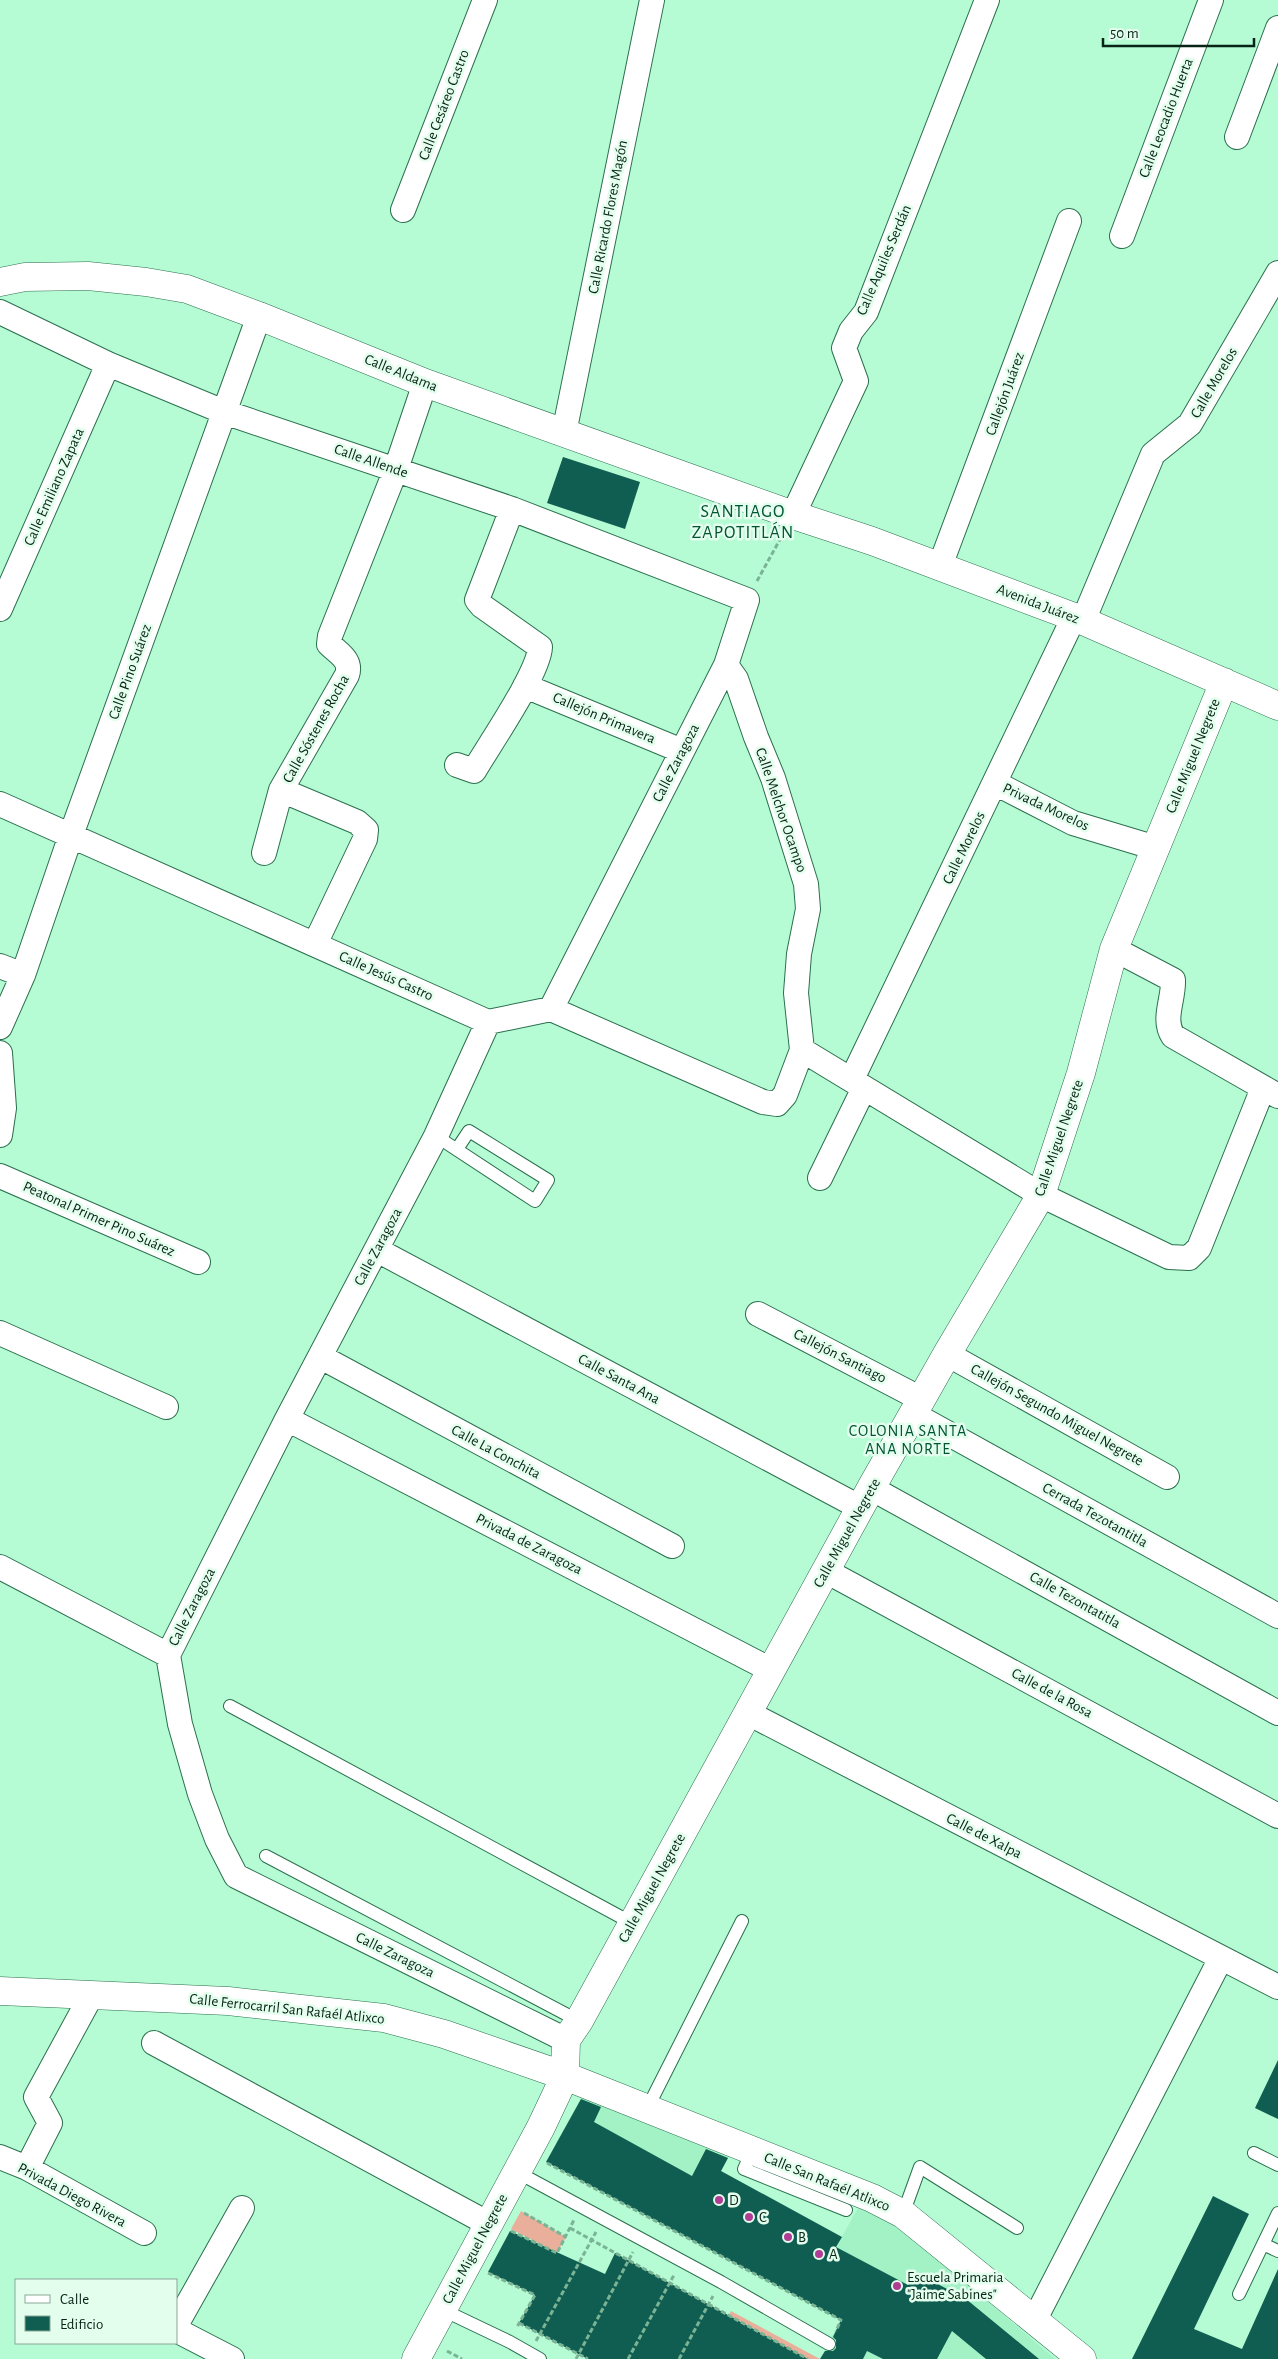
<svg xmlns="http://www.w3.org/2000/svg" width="1278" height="2359" font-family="'Alegreya Sans',sans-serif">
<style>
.built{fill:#a3f2c6}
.green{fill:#eaaf9b}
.building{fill:#105d51}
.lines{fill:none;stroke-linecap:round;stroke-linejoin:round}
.service-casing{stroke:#2b704e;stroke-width:14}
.minor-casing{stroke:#2b704e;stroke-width:26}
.tertiary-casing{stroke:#2b704e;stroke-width:29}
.path{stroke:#7bb395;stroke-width:3;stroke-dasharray:5 2.5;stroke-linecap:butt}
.service{stroke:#fff;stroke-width:12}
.minor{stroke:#fff;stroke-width:24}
.tertiary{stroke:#fff;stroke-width:28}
.poi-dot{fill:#b13c94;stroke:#e3feed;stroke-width:2}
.labels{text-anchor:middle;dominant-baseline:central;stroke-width:5;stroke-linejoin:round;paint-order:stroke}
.street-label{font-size:15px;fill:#072416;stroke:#e3feed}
.poi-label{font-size:15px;fill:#072416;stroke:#e3feed;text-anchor:start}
.neighbourhood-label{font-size:16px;letter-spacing:1px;fill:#035434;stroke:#e3feed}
.quarter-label{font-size:18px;letter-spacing:1px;fill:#035434;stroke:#e3feed}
</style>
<rect width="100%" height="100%" fill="#b5fbd4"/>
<path class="built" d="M583,2095L730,2154L698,2218L556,2143Z
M858,2208L895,2222L1055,2359H820L841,2320L817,2281Z"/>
<path class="green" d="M521,2211L566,2237L557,2253L511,2229Z
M731,2311L820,2359H808L729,2315Z"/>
<path class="building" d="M563,457L640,482L625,529L547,503Z
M1278,2060V2119L1255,2108Z
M581,2099L601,2107L594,2122L692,2176L706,2149L728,2158L721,2171L842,2237L836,2247L908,2285L915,2272L966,2299L1039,2359H986L952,2331L937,2359H883L867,2351L863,2359H820L825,2351H833L836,2348V2340L833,2337L841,2320L546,2162Z
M1213,2196L1249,2214L1194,2329L1242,2349L1278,2269V2359H1132Z
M510,2231L605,2274L615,2253L808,2359H588L519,2323L535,2295L488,2272Z"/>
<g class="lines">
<defs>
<path id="service" d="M436,1136L535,1201L548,1180L469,1131L457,1149
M230,1706L632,1923
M266,1856L579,2021
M647,2109L742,1921
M752,2151L744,2169L846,2210
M1254,2153L1278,2165
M517,2172L721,2282L829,2344
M903,2214L920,2167L1017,2228
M1263,2244L1278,2251
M1239,2294L1278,2213
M443,2310L510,2342L540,2359"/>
<path id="minor" d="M1237,137L1278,28
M403,210L485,0
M1122,236L1211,0
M0,312L108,364L224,412L512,509L747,600L726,665L551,1009
M564,433L652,0
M793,515L856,381L844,348L851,331L866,312L987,0
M940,566L1069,221
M0,609L108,364
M1083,621L1153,454L1190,424L1278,273
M525,686L682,751
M457,765L474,771C489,745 539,673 540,647L482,606L477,600L512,509
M995,783L1073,823L1156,848
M0,804L488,1022L551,1009L763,1102L777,1104L785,1095L802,1050L796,993L799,954L808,909L806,884L773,778L756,737L736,679L726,665
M264,853L281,790
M315,944L365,839L366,830L357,822L281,790L347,675C352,660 339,654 329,644L330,636L396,469L425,383
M1114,949L1173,980C1174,999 1162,1019 1173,1036L1278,1096
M0,966L23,975
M488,1022L436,1136L287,1419L168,1655L180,1724L200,1794L217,1839L236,1876L566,2040
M0,1027L23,975L71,835L259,316
M802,1050L1041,1195L1169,1257L1189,1258L1199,1248L1263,1088
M0,1053L4,1108L0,1135
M852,1079L1074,617
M0,1176L198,1262
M820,1178L864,1088
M377,1250L861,1508
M758,1314L921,1399
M0,1333L166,1407
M947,1354L1167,1477
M321,1357L672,1546
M913,1414L1278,1616
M287,1419L771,1670
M871,1488L1278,1713
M0,1567L168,1655
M826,1571L1278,1816
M748,1713L1278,1987
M154,2043L487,2223
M0,2157L27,2168L144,2233
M27,2168L50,2123L36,2097L91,1996
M1035,2319L1221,1958
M176,2325L242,2208
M176,2330L232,2359"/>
<path id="tertiary" d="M0,282L25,277L88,276L146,282L187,289L259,316L425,383L793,515L872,541L1074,617L1278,706
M0,1991L228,2001L384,2018L444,2034L565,2076L872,2198L903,2214L1082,2359
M416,2359L541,2127L565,2076L566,2040L579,2021L871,1488L947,1354L1041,1195L1081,1073L1114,949L1224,682"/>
</defs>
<use href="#service" class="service-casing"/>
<use href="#minor" class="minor-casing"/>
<use href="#tertiary" class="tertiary-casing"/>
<path class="path" d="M757,581L783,534
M547,2163L841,2320L836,2331
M524,2213L566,2237
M570,2228L808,2359
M511,2231L557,2253L574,2220
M488,2273L535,2295L517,2327
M519,2323L588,2359
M536,2341L596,2232
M447,2351L462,2359
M576,2359L633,2252
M628,2359L674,2275
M679,2359L713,2296"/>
<use href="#service" class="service"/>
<use href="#minor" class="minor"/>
<use href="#tertiary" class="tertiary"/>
</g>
<g class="poi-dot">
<circle cx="719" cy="2200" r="5"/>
<circle cx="749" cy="2217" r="5"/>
<circle cx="788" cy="2237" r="5"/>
<circle cx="819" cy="2254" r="5"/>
<circle cx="897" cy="2286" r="5"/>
</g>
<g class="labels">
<g class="street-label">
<text transform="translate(444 105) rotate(-69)">Calle Cesáreo Castro</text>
<text transform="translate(1166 118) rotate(-69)">Calle Leocadio Huerta</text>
<text transform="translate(608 217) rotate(-79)">Calle Ricardo Flores Magón</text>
<text transform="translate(884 260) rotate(-67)">Calle Aquiles Serdán</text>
<text transform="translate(401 373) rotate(22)">Calle Aldama</text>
<text transform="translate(1214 383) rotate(-60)">Calle Morelos</text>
<text transform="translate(1005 394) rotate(-70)">Callejón Juárez</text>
<text transform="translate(371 461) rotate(19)">Calle Allende</text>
<text transform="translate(54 487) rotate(-66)">Calle Emiliano Zapata</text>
<text transform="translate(1038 604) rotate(21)">Avenida Juárez</text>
<text transform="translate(130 672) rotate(-70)">Calle Pino Suárez</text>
<text transform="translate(604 718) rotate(23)">Callejón Primavera</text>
<text transform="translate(316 729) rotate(-61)">Calle Sóstenes Rocha</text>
<text transform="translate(1193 756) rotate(-68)">Calle Miguel Negrete</text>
<text transform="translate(676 763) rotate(-63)">Calle Zaragoza</text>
<text transform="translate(1046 807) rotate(25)">Privada Morelos</text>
<text transform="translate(781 810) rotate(71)">Calle Melchor Ocampo</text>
<text transform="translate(964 848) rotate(-64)">Calle Morelos</text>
<text transform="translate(386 976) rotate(24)">Calle Jesús Castro</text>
<text transform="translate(1059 1138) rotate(-71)">Calle Miguel Negrete</text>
<text transform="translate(99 1219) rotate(24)">Peatonal Primer Pino Suárez</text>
<text transform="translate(378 1247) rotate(-62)">Calle Zaragoza</text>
<text transform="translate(840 1356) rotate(27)">Callejón Santiago</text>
<text transform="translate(619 1379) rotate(28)">Calle Santa Ana</text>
<text transform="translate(1057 1415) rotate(29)">Callejón Segundo Miguel Negrete</text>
<text transform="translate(496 1452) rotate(28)">Calle La Conchita</text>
<text transform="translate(1095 1515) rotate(29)">Cerrada Tezotantitla</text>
<text transform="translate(847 1533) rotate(-61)">Calle Miguel Negrete</text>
<text transform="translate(529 1544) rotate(27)">Privada de Zaragoza</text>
<text transform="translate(1075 1600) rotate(29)">Calle Tezontatitla</text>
<text transform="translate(192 1607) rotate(-63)">Calle Zaragoza</text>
<text transform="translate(1052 1693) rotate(28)">Calle de la Rosa</text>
<text transform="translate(984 1836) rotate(27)">Calle de Xalpa</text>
<text transform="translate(652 1888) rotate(-61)">Calle Miguel Negrete</text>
<text transform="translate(395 1955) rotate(26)">Calle Zaragoza</text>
<text transform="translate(287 2009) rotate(6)">Calle Ferrocarril San Rafaél Atlixco</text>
<text transform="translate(827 2182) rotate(22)">Calle San Rafaél Atlixco</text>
<text transform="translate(72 2195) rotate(28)">Privada Diego Rivera</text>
<text transform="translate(475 2249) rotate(-62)">Calle Miguel Negrete</text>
</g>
<g class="poi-label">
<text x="729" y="2200">D</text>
<text x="759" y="2217">C</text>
<text x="798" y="2237">B</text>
<text x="829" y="2254">A</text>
<text x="907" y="2277">Escuela Primaria<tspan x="907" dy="17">"Jaime Sabines"</tspan></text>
</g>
<g class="neighbourhood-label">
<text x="908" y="1431">COLONIA SANTA<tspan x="908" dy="18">ANA NORTE</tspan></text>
</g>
<g class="quarter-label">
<text x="743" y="512">SANTIAGO<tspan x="743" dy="21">ZAPOTITLÁN</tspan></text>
</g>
</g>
<rect x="15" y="2279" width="162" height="65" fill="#e3feed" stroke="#8ba797"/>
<rect x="25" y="2295" width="25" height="8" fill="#ffffff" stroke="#8ba797"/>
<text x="60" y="2304" font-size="15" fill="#072416">Calle</text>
<rect x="25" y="2316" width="25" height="15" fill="#105d51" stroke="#8ba797"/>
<text x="60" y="2329" font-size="15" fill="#072416">Edificio</text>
<path d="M1103 38v8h151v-8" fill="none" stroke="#072416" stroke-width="2.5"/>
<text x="1110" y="38" font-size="15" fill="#072416" stroke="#e3feed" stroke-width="4" paint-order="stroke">50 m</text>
</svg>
